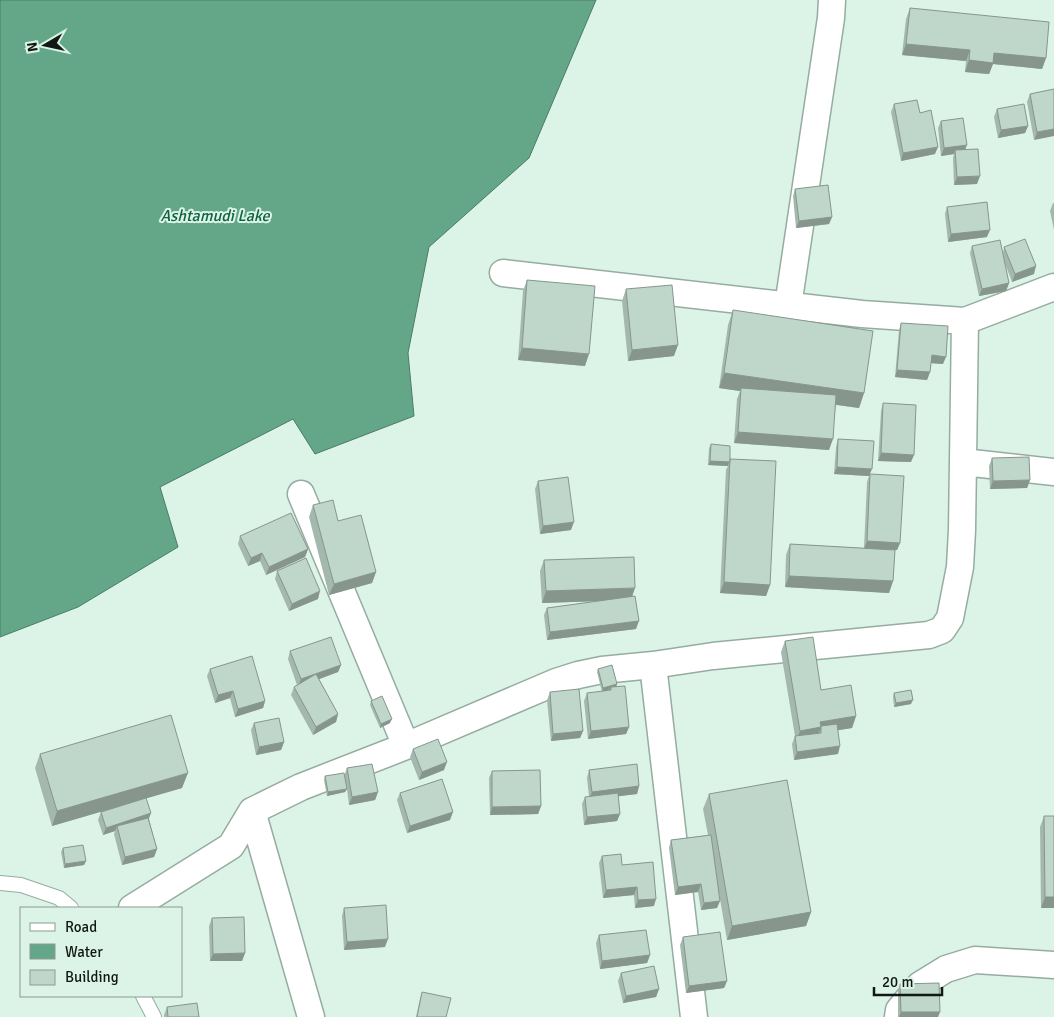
<svg xmlns="http://www.w3.org/2000/svg" width="1054" height="1017" font-family="Signika,sans-serif">
<style>
.water{fill:#64a788;stroke:#4b7c65}
.lines{fill:none;stroke-linecap:round;stroke-linejoin:round}
.lane-casing{stroke:#96aca0;stroke-width:16}
.street-casing{stroke:#96aca0;stroke-width:29}
.lane{stroke:#fff;stroke-width:14}
.street{stroke:#fff;stroke-width:26}
.wall{fill:#a4b8ae}
.shaded-wall{fill:#86968d}
.building{fill:#bfd6ca;stroke:#86968d}
.labels{text-anchor:middle;dominant-baseline:central;stroke-width:4;stroke-linejoin:round;paint-order:stroke}
.water-label{font-size:16px;font-style:italic;fill:#0f6344;stroke:#dcf3e7}
</style>
<rect width="100%" height="100%" fill="#dcf3e7"/>
<path class="water" d="M0,0H596L529,158L429,247L408,353L414,416L315,454L293,419L160,487L178,547L78,607L0,637Z"/>
<g class="lines">
<defs>
<path id="lane" d="M0,883L21,885L59,898L71,908
M143,996L154,1017"/>
<path id="street" d="M503,273L862,314L965,321L1054,287
M788,306L831,18L832,0
M963,462L1054,472
M301,494L406,746
M653,665L694,1017
M252,811L311,1017
M132,908L231,846L252,811L301,787L406,746L556,682L578,675L602,670L653,665L713,656L929,635L942,630L950,618L960,567L962,530L965,321
M898,1017L899,1010L920,985L946,969L975,960L1054,965"/>
</defs>
<use href="#lane" class="lane-casing"/>
<use href="#street" class="street-casing"/>
<use href="#lane" class="lane"/>
<use href="#street" class="street"/>
</g>
<path class="wall" d="M910,8L1046,58L1042,69L993,64L989,74L965,72L966,61L902,55L906,19Z
M1054,89L1034,140L1027,102L1030,94Z
M894,104L920,113L935,154L901,161L891,112Z
M997,109L1028,126L1025,133L998,138L994,117Z
M941,121L965,150L977,184L954,185L953,158L954,154L941,156L938,128Z
M795,189L832,217L829,224L796,228L793,196Z
M1053,203H1054V230L1050,211Z
M947,207L987,237L948,242L945,214Z
M972,246L1003,253L1004,247L1034,274L1012,282L1004,261L1009,283L1006,291L979,296L970,253Z
M527,280L585,366L518,360L523,291Z
M626,289L674,356L628,361L622,301Z
M733,310L864,393L859,408L836,405L829,450L734,443L737,399L740,391L719,388L728,325Z
M901,323L943,364L931,363L930,372L927,380L895,377L899,330Z
M883,403L911,462L878,461L881,411Z
M838,439L870,474L900,543L897,550H895L893,581L889,593L785,587L786,555L790,544L864,548L867,482L869,476L834,474L836,447Z
M711,444L730,461L770,585L766,596L720,593L726,470L728,466L708,465L709,448Z
M992,458L1030,480L1027,488L990,489L989,466Z
M538,481L571,530L540,534L535,489Z
M313,505L338,521L376,572L372,583L329,595L309,517Z
M240,536L308,549L305,557L266,575L260,561L248,566L238,544Z
M544,560L632,597L636,629L547,640L544,615L547,608L602,601L542,603L540,571Z
M277,571L318,599L289,611L275,579Z
M785,641L821,690L856,716L852,728L838,730V754L794,760L792,744L795,736L781,652Z
M290,651L341,665L338,672L319,679L338,714L336,722L313,735L291,695L294,687L297,685L288,659Z
M210,669L265,701L263,708L235,717L230,698L215,703L207,676Z
M598,669L617,684L616,687L629,727L626,734L588,739L584,701L587,693L602,692L597,672Z
M550,692L583,731L580,738L551,741L547,700Z
M894,693L911,704L894,707L893,697Z
M371,701L390,723L380,728L370,705Z
M254,723L284,742L281,750L256,755L251,730Z
M413,749L444,770L419,780L410,757Z
M40,754L182,788L146,798L149,819L157,849L154,857L122,865L114,834L115,831L103,835L98,820L101,812L124,805L52,826L35,768Z
M347,768L378,792L375,800L349,805L347,789L345,792L327,796L324,780L325,776H344Z
M589,770L639,786L637,794L618,796L620,814L617,821L584,825L582,804L585,797L589,796L587,778Z
M492,771L541,806L538,814L490,815L489,778Z
M400,793L450,820L407,833L397,800Z
M709,794L811,912L806,926L727,940L719,893L717,908L701,910L698,892L675,895L669,848L671,840L708,835L703,809Z
M1044,816L1054,908H1041L1040,827Z
M63,848L86,861L84,865L64,868L61,852Z
M602,856L622,865L654,906L635,908L634,895L603,898L599,863Z
M344,908L385,947L344,950L342,916Z
M212,918L245,953L242,961H210L209,926Z
M599,935L650,955L647,963L600,969L596,943Z
M683,937L727,981L724,988L686,993L680,945Z
M621,973L659,989L656,997L623,1003L618,981Z
M900,984L938,1017H898V991Z
M422,992L446,1017H416L420,999Z
M167,1007L199,1017H164V1015Z"/>
<path class="shaded-wall" d="M906,44L970,50L966,61L902,55Z
M994,53L1046,58L1042,69L993,64L989,74L965,72L969,60Z
M1028,126L1025,133L998,138L1001,130Z
M1054,129V136L1034,140L1037,132Z
M967,145L964,153L955,150L954,154L941,156L944,148Z
M938,147L935,154L901,161L903,153Z
M980,176L977,184L954,185L957,177Z
M832,217L829,224L796,228L799,221Z
M990,230L987,237L948,242L951,234Z
M1036,266L1034,274L1012,282L1015,274Z
M1009,283L1006,291L979,296L982,289Z
M678,345L674,356L628,361L632,350Z
M522,348L589,354L585,366L518,360Z
M932,355L946,357L943,364L929,363Z
M897,370L930,372L927,380L895,377Z
M724,373L864,393L859,408L741,391V388L740,391L719,388Z
M738,432L833,439L829,450L734,443Z
M881,453L914,455L911,462L878,461Z
M710,461L729,462L728,466L708,465Z
M837,467L872,469L869,476L834,474Z
M1030,480L1027,488L990,489L993,481Z
M574,522L571,530L540,534L543,526Z
M867,541L900,543L897,550L864,549Z
M308,549L305,557L266,575L269,567Z
M262,553L260,561L248,566L251,558Z
M376,572L372,583L329,595L334,584Z
M789,576L893,581L889,593L785,587Z
M724,582L770,585L766,596L720,593Z
M635,588L631,600L542,603L546,591Z
M320,591L318,599L289,611L292,604Z
M639,621L636,629L547,640L550,632Z
M341,665L338,672L298,687L301,679Z
M617,684L616,687H611L610,689L602,692L603,688Z
M233,691L230,698L215,703L218,695Z
M913,700L911,704L894,707L896,703Z
M265,701L263,708L235,717L238,709Z
M338,714L336,722L313,735L316,727Z
M856,716L852,728L821,733L820,729L817,738L796,742L800,731L820,722Z
M392,719L390,723L380,728L381,724Z
M629,727L626,734L588,739L591,731Z
M583,731L580,738L551,741L553,734Z
M284,742L281,750L256,755L259,747Z
M840,746L838,754L794,760L797,752Z
M447,762L444,770L419,780L422,772Z
M188,773L182,788L52,826L57,811Z
M639,786L637,794L589,800L592,792Z
M347,789L345,792L327,796L328,792Z
M378,792L375,800L349,805L352,797Z
M541,806L538,814L490,815L492,807Z
M453,812L450,820L407,833L410,826Z
M151,813L148,821L117,826L115,831L103,835L106,828Z
M620,814L617,821L584,825L587,817Z
M157,849L154,857L122,865L125,857Z
M86,861L84,865L64,868L65,864Z
M701,884L698,892L675,895L678,887Z
M637,887L634,895L603,898L606,890Z
M1045,897H1054V908H1041Z
M656,899L654,906L635,908L638,900Z
M720,901L717,908L701,910L704,903Z
M811,912L806,926L727,940L732,926Z
M388,939L385,947L344,950L347,942Z
M245,953L242,961H210L213,954Z
M650,955L647,963L600,969L602,961Z
M727,981L724,988L686,993L689,986Z
M659,989L656,997L623,1003L626,996Z
M901,1012H940L938,1017H899Z"/>
<path class="building" d="M910,8L1049,22L1046,58L994,53L993,63L969,60L970,50L906,44Z
M1054,89V129L1037,132L1030,94Z
M917,100L920,113L931,110L938,147L903,153L894,104Z
M1024,104L1028,126L1001,130L997,109Z
M963,118L967,145L944,148L941,121Z
M978,149L980,176L957,177L955,150Z
M828,185L832,217L799,221L795,189Z
M987,202L990,230L951,234L947,207Z
M1025,239L1036,266L1015,274L1004,247Z
M1000,240L1009,283L982,289L972,246Z
M527,280L595,286L589,354L522,348Z
M672,285L678,345L632,350L626,289Z
M733,310L873,331L864,393L724,373Z
M901,323L948,326L946,357L932,355L930,372L897,370Z
M741,388L836,395L833,439L738,432Z
M883,403L916,405L914,455L881,453Z
M838,439L874,441L872,469L837,467Z
M711,444L730,446V462L710,461Z
M1029,457L1030,480L993,481L992,458Z
M730,459L776,461L770,585L724,582Z
M870,474L904,476L900,543L867,541Z
M568,477L574,522L543,526L538,481Z
M333,500L338,521L361,515L376,572L334,584L313,505Z
M291,513L308,549L269,567L262,553L251,558L240,536Z
M790,544L895,550L893,581L789,576Z
M634,557L635,588L546,591L544,560Z
M306,558L320,591L292,604L277,571Z
M635,596L639,621L550,632L547,608Z
M331,637L341,665L301,679L290,651Z
M813,637L821,690L851,685L856,716L820,722L821,727L800,731L785,641Z
M252,656L265,701L238,709L233,691L218,695L210,669Z
M612,665L617,684L603,688L598,669Z
M316,674L338,714L316,727L294,687Z
M625,686L629,727L591,731L587,693L611,690V687Z
M579,689L583,731L553,734L550,692Z
M911,690L913,700L896,703L894,693Z
M382,696L392,719L381,724L371,701Z
M171,715L188,773L57,811L40,754Z
M279,718L284,742L259,747L254,723Z
M837,724L840,746L797,752L795,736L821,733V726Z
M438,739L447,762L422,772L413,749Z
M372,764L378,792L352,797L347,768Z
M637,764L639,786L592,792L589,770Z
M540,770L541,806L492,807V771Z
M344,773L347,789L328,792L325,776Z
M442,779L453,812L410,826L400,793Z
M787,780L811,912L732,926L709,794Z
M618,793L620,814L587,817L585,797Z
M146,798L151,813L106,828L101,812Z
M1044,816H1054V897H1045Z
M148,818L157,849L125,857L117,826Z
M711,835L720,901L704,903L701,884L678,887L671,840Z
M83,845L86,861L65,864L63,848Z
M621,854L622,865L653,862L656,899L638,900L637,887L606,890L602,856Z
M386,905L388,939L347,942L344,908Z
M244,917L245,953L213,954L212,918Z
M646,930L650,955L602,961L599,935Z
M720,932L727,981L689,986L683,937Z
M654,966L659,989L626,996L621,973Z
M939,983L940,1012H901L900,984Z
M422,992L451,998L446,1017H417Z
M197,1003L199,1017H168L167,1007Z"/>
<g class="labels">
<g class="water-label">
<text x="215" y="216">Ashtamudi Lake</text>
</g>
</g>
<rect x="20" y="907" width="162" height="90" fill="#dcf3e7" stroke="#8a9c93"/>
<rect x="30" y="923" width="25" height="8" fill="#ffffff" stroke="#8a9c93"/>
<text x="65" y="932" font-size="15" fill="#101914">Road</text>
<rect x="30" y="944" width="25" height="15" fill="#64a788" stroke="#8a9c93"/>
<text x="65" y="957" font-size="15" fill="#101914">Water</text>
<rect x="30" y="970" width="25" height="15" fill="#bfd6ca" stroke="#8a9c93"/>
<text x="65" y="982" font-size="15" fill="#101914">Building</text>
<g transform="translate(45 45) rotate(261)" stroke="#dcf3e7" stroke-width="4" paint-order="stroke">
<path d="M0-4L9 19L0 12L-9 19Z" fill="#101914"/>
<text y="-8" font-size="14" font-weight="bold" text-anchor="middle" fill="#101914">N</text>
</g>
<path d="M874 987v8h68v-8" fill="none" stroke="#101914" stroke-width="2.5"/>
<text x="882" y="987" font-size="15" fill="#101914" stroke="#dcf3e7" stroke-width="4" paint-order="stroke">20 m</text>
</svg>
